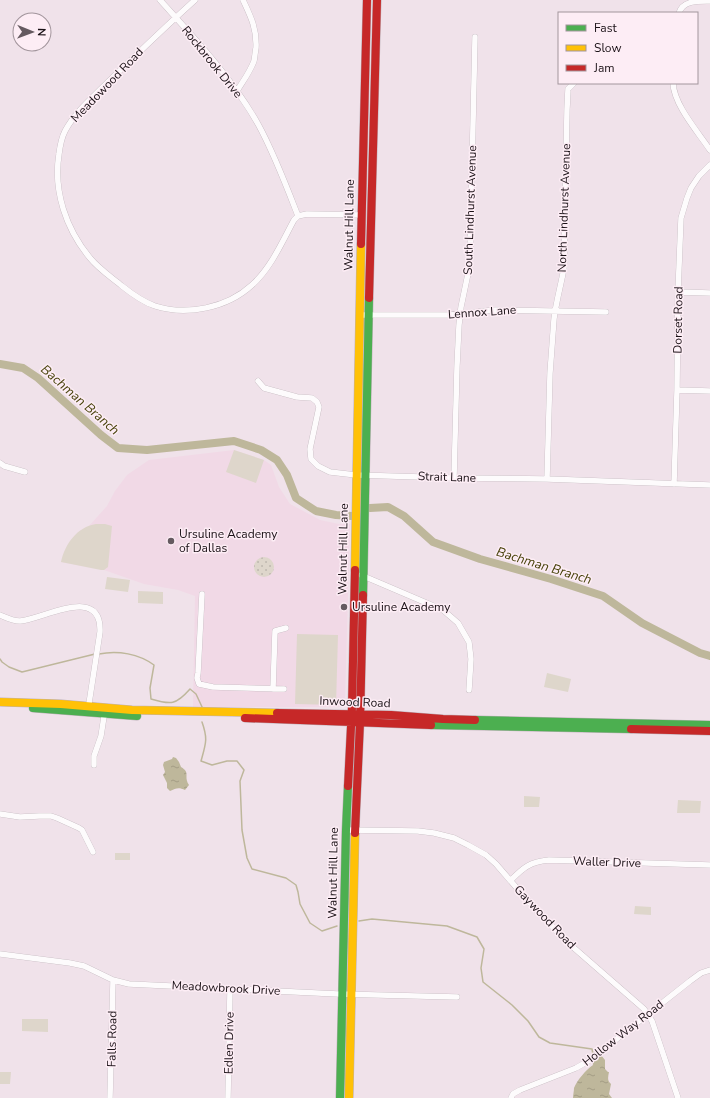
<svg xmlns="http://www.w3.org/2000/svg" width="710" height="1098" font-family="'Nunito Sans',sans-serif">
<style>
.built{fill:#f1d9e6}
.green{fill:url(#green-dots)}
.pitch{fill:#ded6cb}
.water{fill:url(#water-ripples)}
.lines{fill:none;stroke-linecap:round;stroke-linejoin:round}
.stream{stroke:#beb79b;stroke-width:1.5}
.river{stroke:#beb79b;stroke-width:8}
.street-casing{stroke:#bcb0b7;stroke-width:6}
.fast-casing{stroke:#bcb0b7;stroke-width:9}
.slow-casing{stroke:#bcb0b7;stroke-width:9}
.jam-casing{stroke:#bcb0b7;stroke-width:9}
.street{stroke:#fdfbfc;stroke-width:5.5}
.fast{stroke:#4caf50;stroke-width:8}
.slow{stroke:#ffc107;stroke-width:8}
.jam{stroke:#c62828;stroke-width:8}
.poi-dot{fill:#655a60;stroke:#fdedf5;stroke-width:1.5}
.labels{text-anchor:middle;dominant-baseline:central;stroke-width:3;stroke-linejoin:round;paint-order:stroke}
.street-label{font-size:12px;fill:#1a1116;stroke:#fdedf5}
.poi-label{font-size:12px;fill:#1a1116;stroke:#fdedf5;text-anchor:start}
.water-label{font-size:13px;font-style:italic;fill:#47420a;stroke:#fdedf5}
</style>
<defs>
<pattern id="green-dots" width="8" height="8" patternUnits="userSpaceOnUse"><rect width="8" height="8" fill="#ded6cb"/><path d="M2 2h.1M6 6h.1" fill="none" stroke="#beb7ae" stroke-width="1.8" stroke-linecap="round"/></pattern>
<pattern id="water-ripples" width="26" height="14" patternUnits="userSpaceOnUse"><rect width="26" height="14" fill="#beb79b"/><path d="M2 4q2-2 4 0t4 0M15 11q2-2 4 0t4 0" fill="none" stroke="#a39c85"/></pattern>
</defs>
<rect width="100%" height="100%" fill="#f0e2ea"/>
<path class="built" d="M234,450L264,460L271,465L279,487L290,504L320,520L339,524H350L345,700L339,707H193L195,596L178,590L144,584L104,570L61,562L65,551L74,536L81,530L89,526L107,506L115,491L127,475L149,460Z"/>
<path class="green" d="M254 567a10 10 0 1 1 20 0a10 10 0 1 1-20 0Z"/>
<path class="pitch" d="M234,450L264,460L256,483L226,472Z
M96,524H105L112,526L108,567L104,570H101L61,562C65,544 77,527 96,524Z
M107,577L130,580L128,592L105,589Z
M138,591L163,592V604L138,603Z
M297,634L338,635L336,705L295,704Z
M547,673L571,679L568,692L544,687Z
M524,796L540,797L539,807H524Z
M678,800L701,801L700,813H677Z
M115,853H130V860H115Z
M635,906L651,907V915L634,914Z
M22,1019H48V1032L22,1031Z
M0,1072H11L10,1084H0Z"/>
<path class="water" d="M173,757L176,758L179,762L181,767C191,773 183,776 189,785L185,790C179,787 176,788 170,791L167,788V783L163,775L165,772L163,765L164,762L172,759Z
M597,1050L605,1060V1069L608,1072H609C608,1077 607,1081 611,1084L609,1094L612,1098H573C573,1095 574,1091 574,1088C577,1080 586,1070 593,1065L591,1054Z"/>
<g class="lines">
<path class="stream" d="M99,654C118,650 139,654 154,665L150,688L151,699C171,705 176,705 190,689L196,694L203,709
M0,659L2,662L9,667L22,672L95,654
M202,722C208,739 206,743 201,761L212,765L227,761H237L244,770L240,781L242,830L247,858L252,869L286,878L296,885L298,892L300,904L310,923L322,931L337,926
M359,921L372,919L447,926L477,937L484,949L481,968L483,982L512,1005L528,1021L539,1037L550,1043L592,1049L593,1054"/>
<path class="river" d="M0,364L23,368L38,378L101,435L118,448L147,450L234,441L261,450L277,460L287,475L296,498L316,511L336,515L352,516
M370,508L388,507L404,516L433,542L480,559L551,579L603,596L642,623L700,653L710,656"/>
<defs>
<path id="street" d="M160,0C195,39 232,78 258,124C274,153 286,185 298,216
M195,0C165,27 136,55 107,83C92,98 75,112 65,131C62,137 60,146 59,154C53,191 66,229 90,258C99,269 111,277 122,286C132,294 143,302 155,306C187,316 227,308 252,285C271,268 282,242 294,220L298,216L307,214L362,215
M679,13C683,0 699,1 710,1
M673,83C674,105 698,132 710,150
M237,91C243,81 250,72 254,61C255,57 255,52 256,48C257,29 251,17 243,0
M678,292L710,293
M359,315H448L495,310L606,312
M258,381L264,388L297,397L312,398L317,402L319,407L310,449L311,459L318,466L330,472L356,475L454,478L547,479L710,485
M677,390L710,391
M0,463L4,466L25,472
M454,478L457,366L459,325L461,307L469,269L470,256L475,37
M547,479L550,373L554,319C556,302 561,285 564,268L567,109L568,89L574,83
M674,484L677,390L678,292L681,218L687,198L691,188L699,176L710,165
M361,575L443,610L458,623L469,642L471,659L469,690
M202,594L198,673L197,678L199,684L213,687L284,689
M0,615C7,618 12,621 20,621C44,619 102,584 100,632L88,710
M273,689L275,631L286,628
M94,765V756L101,736L105,710
M0,814L20,817L39,816H51L57,818L79,828L82,830L93,852
M346,830L418,831L434,833L454,838L468,845L486,855L496,864L528,901L566,941L644,1009L652,1021L678,1098
M511,880C524,867 530,862 549,860L710,865
M0,954L70,963L84,966L113,980L129,984L338,994L457,997
M110,1098L113,980
M228,1098L230,989
M511,1098L513,1094L520,1090L576,1068L590,1060L690,981L701,973L710,970"/>
<path id="fast" d="M363,595L369,298
M33,708L137,716
M475,720L710,725
M431,725L631,729
M340,1098L346,830L348,786"/>
<path id="slow" d="M355,570L361,244
M0,702L61,704L132,710L277,713
M349,1098L355,833"/>
<path id="jam" d="M361,244L367,0
M369,298L377,0
M277,713L391,715L443,719L475,720
M245,718L431,725
M631,729L710,731
M348,786L352,707L355,570
M355,833L360,722L363,595"/>
</defs>
<use href="#street" class="street-casing"/>
<use href="#fast" class="fast-casing"/>
<use href="#slow" class="slow-casing"/>
<use href="#jam" class="jam-casing"/>
<use href="#street" class="street"/>
<use href="#fast" class="fast"/>
<use href="#slow" class="slow"/>
<use href="#jam" class="jam"/>
</g>
<g class="poi-dot">
<circle cx="171" cy="541" r="4"/>
<circle cx="344" cy="607" r="4"/>
</g>
<g class="labels">
<g class="street-label">
<text transform="translate(212 62) rotate(51)">Rockbrook Drive</text>
<text transform="translate(107 85) rotate(-46)">Meadowood Road</text>
<text transform="translate(564 208) rotate(-88)">North Lindhurst Avenue</text>
<text transform="translate(470 210) rotate(-88)">South Lindhurst Avenue</text>
<text transform="translate(349 225) rotate(-89)">Walnut Hill Lane</text>
<text transform="translate(482 312) rotate(-4)">Lennox Lane</text>
<text transform="translate(678 320) rotate(-89)">Dorset Road</text>
<text transform="translate(447 477) rotate(2)">Strait Lane</text>
<text transform="translate(343 549) rotate(-89)">Walnut Hill Lane</text>
<text transform="translate(355 702) rotate(2)">Inwood Road</text>
<text transform="translate(607 862) rotate(2)">Waller Drive</text>
<text transform="translate(333 873) rotate(-89)">Walnut Hill Lane</text>
<text transform="translate(545 917) rotate(46)">Gaywood Road</text>
<text transform="translate(226 988) rotate(3)">Meadowbrook Drive</text>
<text transform="translate(623 1033) rotate(-38)">Hollow Way Road</text>
<text transform="translate(112 1039) rotate(-89)">Falls Road</text>
<text transform="translate(229 1043) rotate(-89)">Edlen Drive</text>
</g>
<g class="poi-label">
<text x="179" y="534">Ursuline Academy<tspan x="179" dy="14">of Dallas</tspan></text>
<text x="352" y="607">Ursuline Academy</text>
</g>
<g class="water-label">
<text transform="translate(80 400) rotate(41)">Bachman Branch</text>
<text transform="translate(544 566) rotate(17)">Bachman Branch</text>
</g>
</g>
<rect x="558" y="12" width="140" height="72" fill="#fdedf5" stroke="#a2959c"/>
<rect x="566" y="25" width="20" height="6" fill="#4caf50" stroke="#a2959c"/>
<text x="594" y="32" font-size="12" fill="#1a1116">Fast</text>
<rect x="566" y="45" width="20" height="6" fill="#ffc107" stroke="#a2959c"/>
<text x="594" y="52" font-size="12" fill="#1a1116">Slow</text>
<rect x="566" y="65" width="20" height="6" fill="#c62828" stroke="#a2959c"/>
<text x="594" y="72" font-size="12" fill="#1a1116">Jam</text>
<g transform="translate(32 32) rotate(91)"><circle r="19" fill="#fdedf5" stroke="#a2959c"/>
<path d="M0-3L7 15L0 10L-7 15Z" fill="#655a60"/>
<text y="-6" font-size="11" font-weight="bold" text-anchor="middle" fill="#1a1116">N</text>
</g>
</svg>
